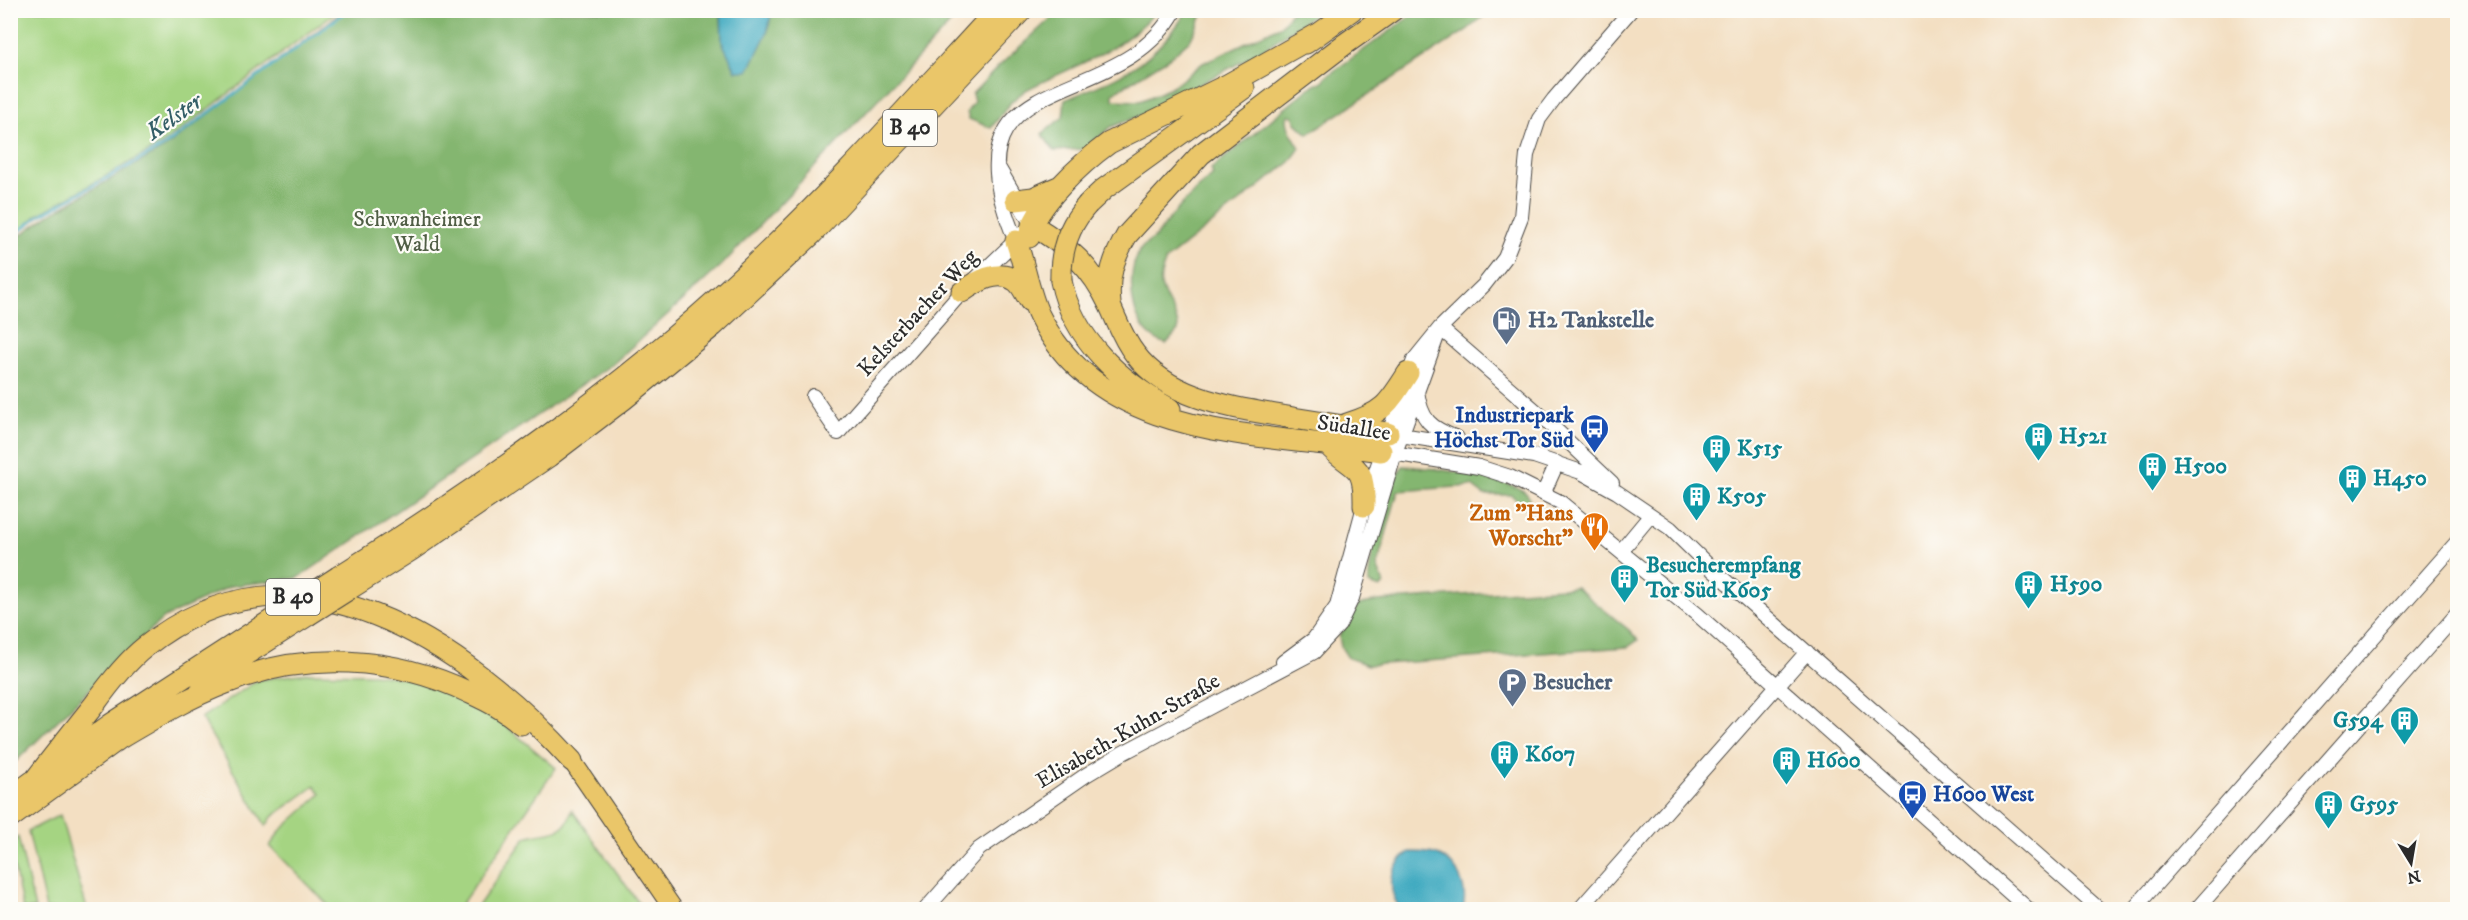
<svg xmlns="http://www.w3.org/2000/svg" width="2468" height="920" font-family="'IM FELL DW Pica',serif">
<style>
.green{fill:#a5d482;stroke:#688056;stroke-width:1.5}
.forest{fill:#84b670;stroke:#58704e;stroke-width:1.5}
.water{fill:#42abc1;stroke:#366b76;stroke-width:1.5}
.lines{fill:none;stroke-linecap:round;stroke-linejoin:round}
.stream{stroke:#42abc1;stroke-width:3}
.minor-casing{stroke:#494642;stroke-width:16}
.major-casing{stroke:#494642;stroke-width:20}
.highway-casing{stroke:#494642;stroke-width:23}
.minor{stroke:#fff;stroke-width:14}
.major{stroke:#eac669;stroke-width:18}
.highway{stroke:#eac669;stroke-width:21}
.highway-bridge-casing{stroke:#494642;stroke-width:23;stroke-linecap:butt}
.highway-bridge{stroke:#eac669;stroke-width:21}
.labels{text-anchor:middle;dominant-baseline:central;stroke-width:4.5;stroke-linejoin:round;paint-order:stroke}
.shield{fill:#fdfcf7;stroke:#6a6a68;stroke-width:1.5}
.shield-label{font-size:21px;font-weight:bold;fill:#2b2b2b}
.park-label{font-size:22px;fill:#505e45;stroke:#fdfcf7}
.street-label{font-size:22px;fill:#2b2b2b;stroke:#fdfcf7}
.service-label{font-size:22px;font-weight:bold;fill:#4e5e75;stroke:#fdfcf7;text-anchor:start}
.transit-label{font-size:22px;font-weight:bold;fill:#164399;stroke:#fdfcf7;text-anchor:end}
.culture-label{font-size:22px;font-weight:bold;fill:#0d838f;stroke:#fdfcf7;text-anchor:start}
.food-label{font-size:22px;font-weight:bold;fill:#c56008;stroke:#fdfcf7;text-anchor:end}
.water-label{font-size:24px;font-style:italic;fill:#345e67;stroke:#fdfcf7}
</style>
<rect width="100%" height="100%" fill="#fdfcf7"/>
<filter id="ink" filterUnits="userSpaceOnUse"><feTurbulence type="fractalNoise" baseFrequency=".0167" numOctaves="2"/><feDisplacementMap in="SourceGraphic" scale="12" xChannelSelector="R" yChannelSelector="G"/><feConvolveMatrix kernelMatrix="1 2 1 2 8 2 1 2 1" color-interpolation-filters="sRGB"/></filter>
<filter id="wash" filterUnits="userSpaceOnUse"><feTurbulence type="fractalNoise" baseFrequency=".008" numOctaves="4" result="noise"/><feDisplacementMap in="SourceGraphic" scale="24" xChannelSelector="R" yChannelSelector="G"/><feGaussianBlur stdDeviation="1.35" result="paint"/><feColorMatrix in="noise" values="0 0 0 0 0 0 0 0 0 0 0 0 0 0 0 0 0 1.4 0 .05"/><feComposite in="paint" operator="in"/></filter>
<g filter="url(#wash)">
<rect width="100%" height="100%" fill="#f3dfc2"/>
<path class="green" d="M11,10H337V11L162,144L37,215L11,238Z
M307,673L374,674L431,682L482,706L556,768L458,909H332L270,846L280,831L321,794L315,786L272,817L266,826L201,718L258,680Z
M572,810L643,909H476L526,837C548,829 565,838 572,810Z
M60,815L87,909H46L28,831Z
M18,837L35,909H23L11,853V842Z"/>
<path class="forest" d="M1060,10L1156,11C1124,51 1070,67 1026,90L1012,101L991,128L969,119L967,112L974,102L972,94L998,67Z
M343,11H721L722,42L767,33L772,11H962L722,265L614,363L298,578L231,586L162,619L11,766V242L49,215L166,147Z
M1187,11H1204L1191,39L1169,58L1113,93V100L1140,101L1162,92L1179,82L1203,63L1282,25L1292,11H1319L1258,53L1142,115L1111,127L1085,149L1054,151L1042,134L1063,117L1065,100C1122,76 1153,64 1187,11Z
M1418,11H1490L1467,30L1308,134L1296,123L1293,116L1288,115C1284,126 1295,138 1300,148L1290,162L1166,260C1163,268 1159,276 1161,285C1164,301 1179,313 1178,331L1166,344C1150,338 1142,329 1136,313C1130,294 1129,268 1140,250C1144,244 1152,241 1157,235C1173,212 1192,193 1213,175L1211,169L1311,87L1323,81L1327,76Z
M1403,466C1427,467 1509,478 1526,493C1531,497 1529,504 1529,510L1511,495H1484L1472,486L1398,491L1377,566L1384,584L1380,588L1369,584C1367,562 1389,484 1403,466Z
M1576,587L1629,630L1638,640L1628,647L1368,665L1348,658L1341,647L1339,636L1358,605L1378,601Z"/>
<path class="water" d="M721,11H772L767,33L748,71H736L722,42Z
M1411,852C1420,852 1432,852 1440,856C1459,865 1468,890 1463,909H1401C1385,890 1390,864 1411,852Z"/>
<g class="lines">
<path class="stream" d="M10,238L39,216L164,146L348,10"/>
</g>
</g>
<g filter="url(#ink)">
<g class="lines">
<defs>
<path id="minor" d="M1016,241C938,59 1118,116 1175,10
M1440,328L1537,412L1612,483
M1417,391C1421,420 1430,428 1457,438
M813,396L838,433L962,292L1032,225L998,167
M1388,433L1534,456L1581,472L1617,492L1670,528L1713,570L2100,910
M1386,452L1479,467L1510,477L1560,502L1698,615L2029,910
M1544,492L1557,463
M1621,551L1650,516
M1283,662L1314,639L1337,606L1364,506L1414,360L1440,328L1484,285L1505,258L1521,217L1527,155L1539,119L1554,99L1631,10
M925,910L979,849L1086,775L1121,754L1314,652L1339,625L1352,598L1395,453L1440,328
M1579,910L1807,652
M2133,910L2458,541
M2196,910L2458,613"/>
<path id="major" d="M572,761L674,910"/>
<path id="highway" d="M1306,43L1352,10
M1016,200L1033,198L1058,187
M1088,204L1104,189L1244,88
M1032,225C1069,247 1091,266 1110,306C1118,323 1123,339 1135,354C1171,402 1239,408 1293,418C1324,423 1356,428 1388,433
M1029,237C1035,205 1083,162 1109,143L1229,84L1316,35
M1016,241C1024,263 1029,294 1039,315C1101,441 1262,433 1381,451
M1061,281C1073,339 1120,381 1170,409
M962,292C976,282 998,268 1016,281C1022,285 1025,294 1030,301
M1110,303C1107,277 1114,257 1127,235L1201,154L1345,44L1393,10
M1347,424C1383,413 1388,405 1408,373
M1328,445C1353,472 1365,460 1364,506
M338,577C479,488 617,393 739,279C830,195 913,101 997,10
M349,589L411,550L549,456L624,399L713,326L812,234L1022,10
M202,682L308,615
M120,738C154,718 189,697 226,683C305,651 394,656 470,693C488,701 506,710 521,724
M35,780C54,755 74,730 94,705C109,684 125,663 145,647C296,526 465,644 572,761
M10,798L110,725L292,607
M10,818L131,730"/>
</defs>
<use href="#minor" class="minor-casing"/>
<use href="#major" class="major-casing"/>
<use href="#highway" class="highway-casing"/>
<use href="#minor" class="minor"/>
<use href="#major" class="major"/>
<use href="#highway" class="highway"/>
<defs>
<path id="highway-bridge" d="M1061,281C1060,251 1068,226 1088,204
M292,607L338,577
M308,615L349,589"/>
</defs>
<use href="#highway-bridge" class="highway-bridge-casing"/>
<use href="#highway-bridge" class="highway-bridge"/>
</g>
</g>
<defs>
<symbol id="fuel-pin" viewBox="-11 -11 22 30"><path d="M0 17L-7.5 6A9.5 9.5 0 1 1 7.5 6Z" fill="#5c6f8a" stroke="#fdfcf7"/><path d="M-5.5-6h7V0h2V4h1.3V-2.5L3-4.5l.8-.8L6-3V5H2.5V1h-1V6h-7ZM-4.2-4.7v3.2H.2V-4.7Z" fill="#fff"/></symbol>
<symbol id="bus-pin" viewBox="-11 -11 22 30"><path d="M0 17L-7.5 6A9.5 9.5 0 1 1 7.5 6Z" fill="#1a4fb4" stroke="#fdfcf7"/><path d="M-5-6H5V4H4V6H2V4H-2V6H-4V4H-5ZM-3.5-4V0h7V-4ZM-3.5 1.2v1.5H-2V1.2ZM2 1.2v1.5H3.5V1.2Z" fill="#fff"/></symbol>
<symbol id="building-pin" viewBox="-11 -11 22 30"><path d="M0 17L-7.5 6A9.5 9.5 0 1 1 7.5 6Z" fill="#0f9aa8" stroke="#fdfcf7"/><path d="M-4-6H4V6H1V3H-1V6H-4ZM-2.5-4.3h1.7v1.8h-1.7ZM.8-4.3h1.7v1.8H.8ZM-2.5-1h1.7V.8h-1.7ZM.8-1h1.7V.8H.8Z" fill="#fff"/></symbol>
<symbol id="restaurant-pin" viewBox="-11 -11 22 30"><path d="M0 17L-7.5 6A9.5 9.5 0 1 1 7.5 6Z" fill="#e8710a" stroke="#fdfcf7"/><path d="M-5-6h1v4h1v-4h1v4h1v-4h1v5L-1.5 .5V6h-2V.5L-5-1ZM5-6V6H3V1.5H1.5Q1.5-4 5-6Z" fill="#fff"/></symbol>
<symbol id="parking-pin" viewBox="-11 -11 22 30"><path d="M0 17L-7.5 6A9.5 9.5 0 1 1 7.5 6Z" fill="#5c6f8a" stroke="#fdfcf7"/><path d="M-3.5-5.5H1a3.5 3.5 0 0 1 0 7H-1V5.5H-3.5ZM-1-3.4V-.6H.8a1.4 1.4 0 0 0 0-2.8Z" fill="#fff"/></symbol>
</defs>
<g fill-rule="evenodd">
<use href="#fuel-pin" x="1490" y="304" width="33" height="45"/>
<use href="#bus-pin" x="1578" y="412" width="33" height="45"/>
<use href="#building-pin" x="2022" y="420" width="33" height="45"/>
<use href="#building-pin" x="1700" y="432" width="33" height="45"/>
<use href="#building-pin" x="2136" y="450" width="33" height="45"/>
<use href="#building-pin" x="2336" y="462" width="33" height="45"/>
<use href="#building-pin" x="1680" y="480" width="33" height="45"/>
<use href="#restaurant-pin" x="1578" y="510" width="33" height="45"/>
<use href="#building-pin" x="1608" y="562" width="33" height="45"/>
<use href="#building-pin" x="2012" y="568" width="33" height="45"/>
<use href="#parking-pin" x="1496" y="666" width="33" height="45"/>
<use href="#building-pin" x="2388" y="704" width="33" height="45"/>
<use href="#building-pin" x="1488" y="738" width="33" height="45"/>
<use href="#building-pin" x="1770" y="744" width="33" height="45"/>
<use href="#bus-pin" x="1896" y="778" width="33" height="45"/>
<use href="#building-pin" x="2312" y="788" width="33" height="45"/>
</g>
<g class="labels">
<g class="shield">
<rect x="883" y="110" width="54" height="36" rx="4.5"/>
<rect x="266" y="579" width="54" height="36" rx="4.5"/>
</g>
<g class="shield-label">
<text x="910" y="128">B 40</text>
<text x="293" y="597">B 40</text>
</g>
<g class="park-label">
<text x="417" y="219">Schwanheimer<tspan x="417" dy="25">Wald</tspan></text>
</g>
<g class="street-label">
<text transform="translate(918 313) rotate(-47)">Kelsterbacher Weg</text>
<text transform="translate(1354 428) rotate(9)">Südallee</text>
<text transform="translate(1128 731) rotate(-30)">Elisabeth-Kuhn-Straße</text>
</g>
<g class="service-label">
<text x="1528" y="320">H2 Tankstelle</text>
<text x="1533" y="682">Besucher</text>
</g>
<g class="transit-label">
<text x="1574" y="415">Industriepark<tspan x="1574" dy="25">Höchst Tor Süd</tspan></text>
<text x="1933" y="794" text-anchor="start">H600 West</text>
</g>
<g class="culture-label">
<text x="2059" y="436">H521</text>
<text x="1737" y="448">K515</text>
<text x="2174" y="466">H500</text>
<text x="2373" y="478">H450</text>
<text x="1717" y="496">K505</text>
<text x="1646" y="565">Besucherempfang<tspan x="1646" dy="25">Tor Süd K605</tspan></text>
<text x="2050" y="584">H590</text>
<text x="2383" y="720" text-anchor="end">G594</text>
<text x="1525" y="754">K607</text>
<text x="1807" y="760">H600</text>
<text x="2350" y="804">G595</text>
</g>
<g class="food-label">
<text x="1573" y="513">Zum "Hans<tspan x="1573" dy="25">Worscht"</tspan></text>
</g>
<g class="water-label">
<text transform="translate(174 117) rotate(-35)">Kelster</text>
</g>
</g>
<rect width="2468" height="920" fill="none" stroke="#fdfcf7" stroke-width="36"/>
<g transform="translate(2411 863) rotate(169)" stroke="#fdfcf7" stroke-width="4.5" paint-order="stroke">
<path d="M0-4.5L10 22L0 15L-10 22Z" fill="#2b2b2b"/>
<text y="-9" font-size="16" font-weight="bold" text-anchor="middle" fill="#2b2b2b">N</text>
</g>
</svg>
